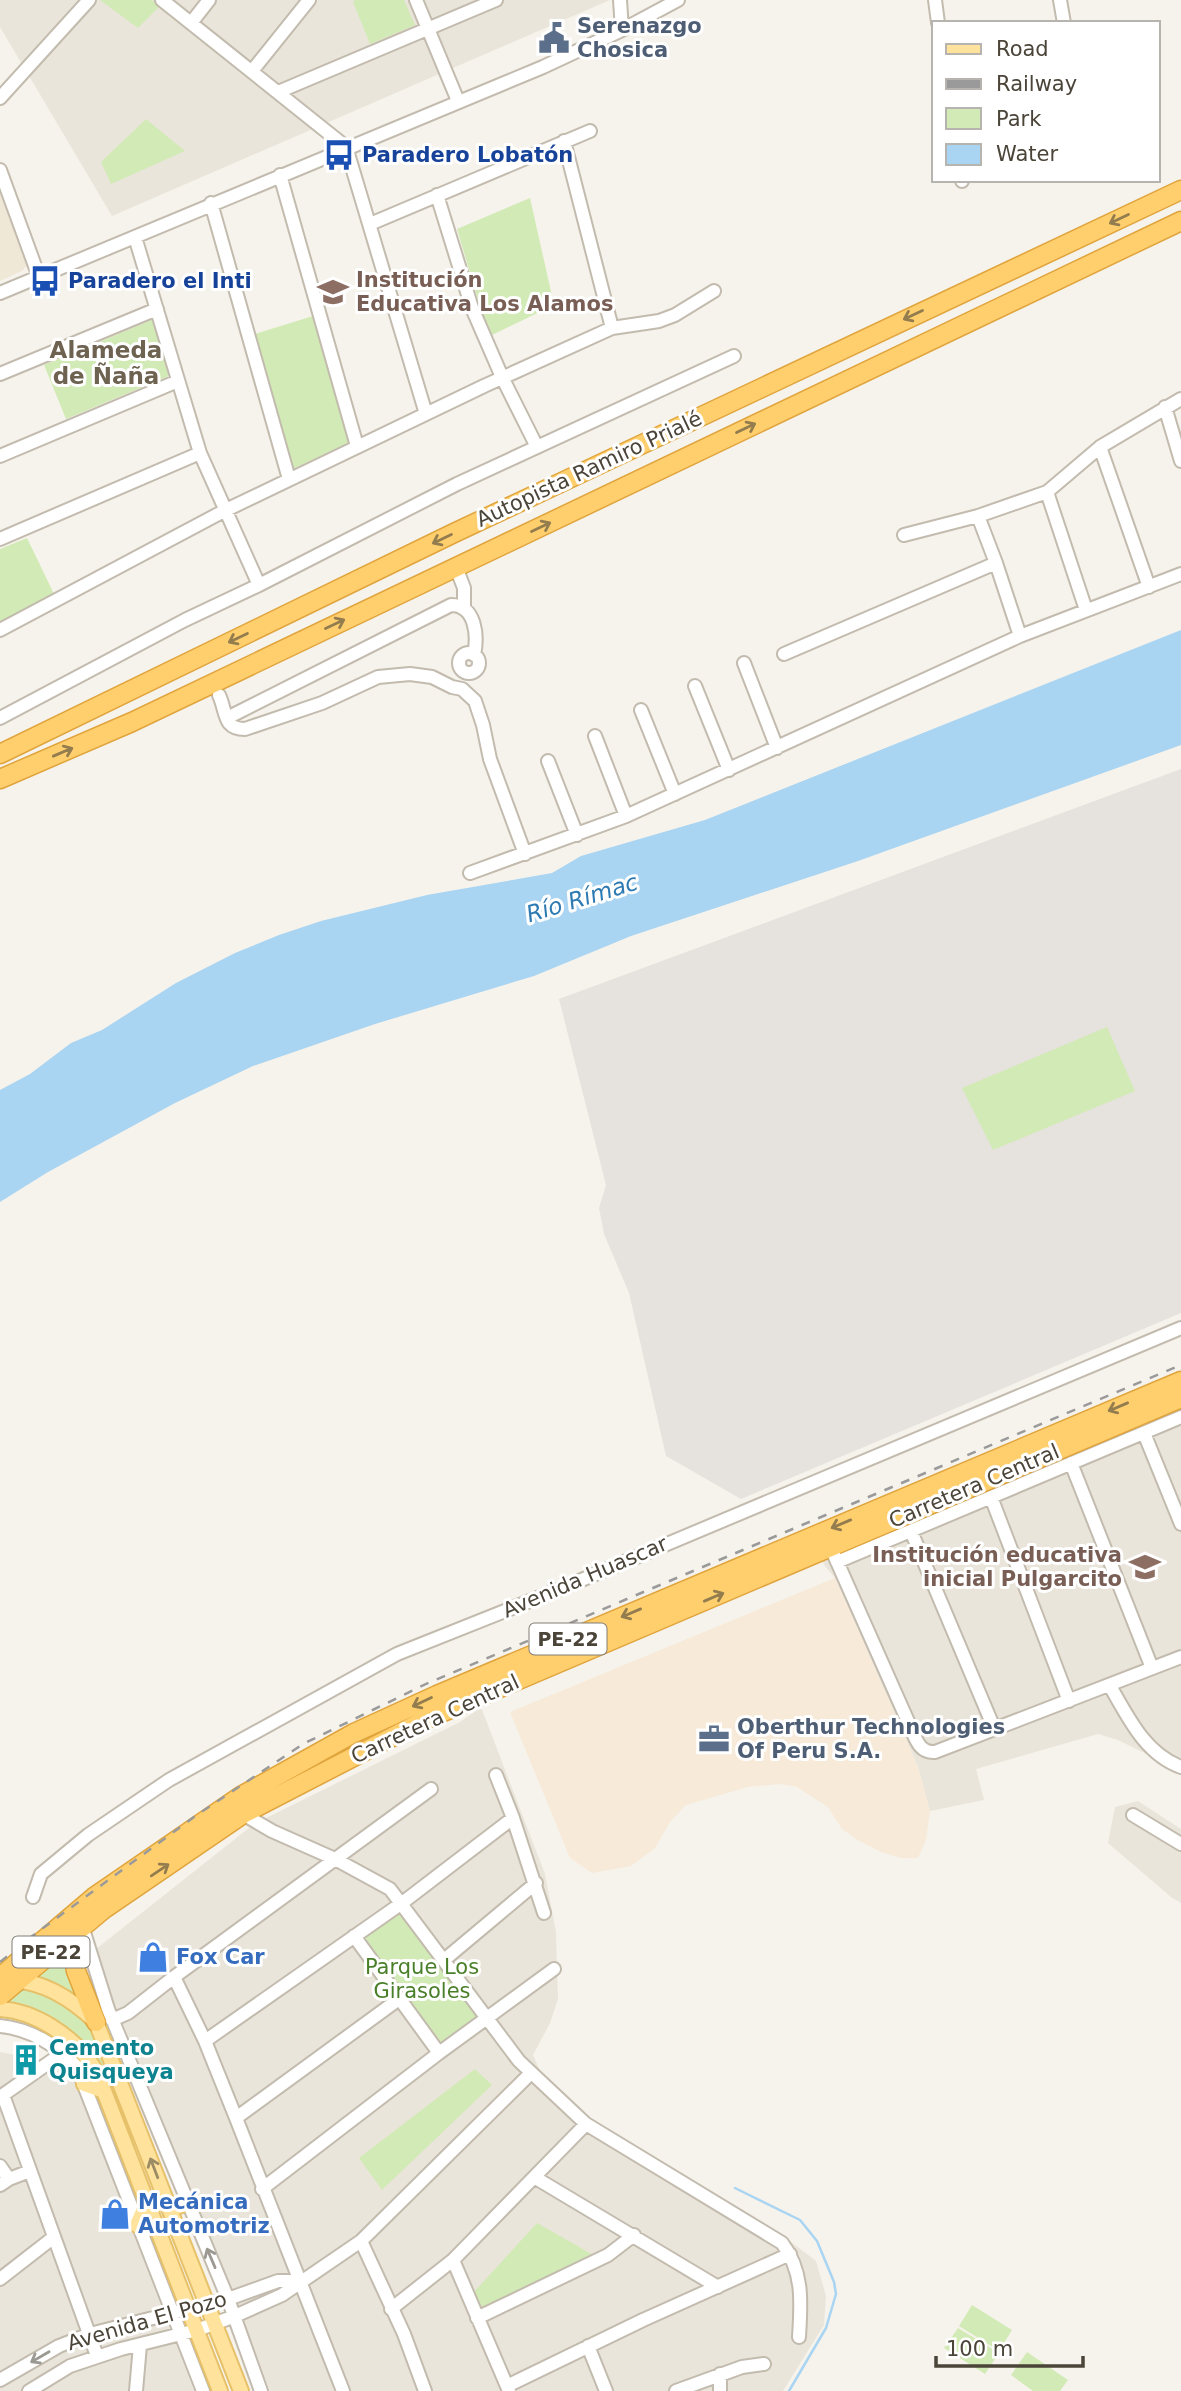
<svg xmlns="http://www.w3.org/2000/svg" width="1181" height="2391" font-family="'DejaVu Sans',sans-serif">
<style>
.residential{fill:#eae5da}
.commercial{fill:#f7ead8}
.industrial{fill:#e6e2dd}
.education{fill:#efe8d6}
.green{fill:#d2eab5}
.water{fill:#a9d4f2}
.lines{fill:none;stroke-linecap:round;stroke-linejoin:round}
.stream{stroke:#a9d4f2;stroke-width:2.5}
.minor-casing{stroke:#c2bbae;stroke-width:16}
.major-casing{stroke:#e6c16a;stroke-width:18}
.highway-casing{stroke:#e0a43c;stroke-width:21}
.minor{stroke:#fff;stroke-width:12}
.major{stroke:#ffe39c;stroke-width:14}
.highway{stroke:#ffcf6e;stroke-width:18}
.rail{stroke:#9a9a9a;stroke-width:2.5;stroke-dasharray:9 9;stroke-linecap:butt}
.oneway{stroke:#937c4e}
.oneway2{stroke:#9c8c66}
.oneway3{stroke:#9c9892}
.labels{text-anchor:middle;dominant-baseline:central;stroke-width:6;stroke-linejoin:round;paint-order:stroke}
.shield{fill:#fff;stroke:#817c74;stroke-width:2}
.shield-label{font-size:19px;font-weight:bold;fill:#4b4439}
.service-label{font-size:21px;font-weight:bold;fill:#4e5e75;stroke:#fff;text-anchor:start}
.transit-label{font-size:21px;font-weight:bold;fill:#164399;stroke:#fff;text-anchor:start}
.education-label{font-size:21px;font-weight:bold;fill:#785e54;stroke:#fff;text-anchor:start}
.street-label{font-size:21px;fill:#4b4439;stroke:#fff}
.shop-label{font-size:21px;font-weight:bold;fill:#366cbe;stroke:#fff;text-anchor:start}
.park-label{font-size:21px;fill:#4a7f2a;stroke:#fff}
.culture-label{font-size:21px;font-weight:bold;fill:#0d838f;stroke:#fff;text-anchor:start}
.neighbourhood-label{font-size:23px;font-weight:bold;fill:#6e6250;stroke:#fff}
.water-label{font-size:23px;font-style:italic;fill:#2e7ab2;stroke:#fff}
</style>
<rect width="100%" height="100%" fill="#f6f3ec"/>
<path class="residential" d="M0,0H610L112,216L0,27Z
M1181,1378V1771L1118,1740L1098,1734L976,1769L984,1800L930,1811L918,1767L835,1578L825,1566L814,1542Z
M481,1707L545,1874L556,1932L558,1999L550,2023L533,2055L541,2073L594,2127L786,2238L816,2261L826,2296L824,2325L783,2391H270L242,2316L125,2028L91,1953L254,1824L460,1722Z
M1138,1801L1181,1829V1903L1171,1897L1108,1843L1115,1807Z
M0,2052L68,2065L194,2391H0Z"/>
<path class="commercial" d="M835,1578L918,1767L930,1811L926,1840L918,1858H901L881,1852L856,1839L842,1829L828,1807L797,1787L780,1784L748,1787L686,1805L670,1822L655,1848L631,1866L592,1873L570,1858L510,1712Z"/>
<path class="industrial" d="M1181,769V1313L741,1499L666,1456L629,1293L604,1234L599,1208L606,1185L559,999Z"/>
<path class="education" d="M0,189L29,263L22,271L0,281Z"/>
<path class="green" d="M100,0H152L160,6L138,28Z
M355,0H404L415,25L370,44L353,2Z
M146,119L185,151L111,184L101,162Z
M530,198L554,305L492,335L482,313L457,229Z
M313,316L354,440L293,469L285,452L255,334Z
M154,319L169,376L66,419L44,365Z
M27,538L54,594L0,622V549Z
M1107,1027L1135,1091L993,1150L962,1088Z
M400,1911L481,2019L443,2047L362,1940Z
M65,1953L83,2001L60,1986L38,1976Z
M26,1987L64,1999L95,2029L136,2139L130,2142L99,2068L6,2003Z
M475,2069L492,2085L382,2190L359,2158Z
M537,2223L597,2257L484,2310L474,2292Z
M972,2305L1012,2330L999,2351L959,2326Z
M958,2328L999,2353L985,2374L944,2348Z
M1027,2352L1068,2380L1060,2391H1033L1011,2375Z"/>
<path class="water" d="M1181,630V745L858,861L631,936L534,976L375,1024L253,1066L175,1103L48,1172L0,1202V1090L30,1074L71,1043L102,1030L176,983L235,953L279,935L321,921L427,895L552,873L581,856L705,820Z"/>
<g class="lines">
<path class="stream" d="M735,2188L800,2220L817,2241L834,2282L836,2294L826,2328L789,2391"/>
<defs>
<path id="minor" d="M162,0L346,147L426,414
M416,0L458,101
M620,0L622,30
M935,0L938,23
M1060,0L1064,23
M191,23L209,0
M252,71L309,0
M278,92L496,0
M0,98L89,0
M564,141L612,328
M0,170L39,277
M280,175L357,446
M962,180V181
M437,195L472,308L502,377L537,447
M211,203L289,479
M370,224L590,131
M135,237L200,453L259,585
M0,293L543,67L622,30L678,0
M0,374L157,309
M1165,407L1181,461
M1100,447L1149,587
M0,456L178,381
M1047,492L1086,610
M904,535L978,516L1047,492L1100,447L1181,399
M0,539L200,453
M996,563L1020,636
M456,567L464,588V608
M0,630L224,511L484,386L612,328L659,321L675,315L714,291
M459 663a10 10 0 1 1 20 0a10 10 0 1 1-20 0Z
M784,654L996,563L978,516
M744,663L777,748
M695,686L729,770
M219,695C227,713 223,729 245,729L322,703L378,677L410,674L432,677L452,687L462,689L475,701L483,725L490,759L525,854
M641,710L675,794
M0,718L185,620L259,585L457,484L734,356
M227,718L451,605C476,605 478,636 474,655
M595,736L626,816
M548,761L577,835
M470,873L626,816L1020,636L1181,574
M1144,1433L1181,1524
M1071,1463L1152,1668
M991,1497L1069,1701
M911,1531L994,1728
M831,1548L910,1726C916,1739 919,1753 935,1752L1181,1657
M837,1562L1181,1417
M1110,1686C1128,1717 1145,1754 1181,1767
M496,1775L513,1818L544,1913
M243,1814L272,1831L335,1859L390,1889L519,2061L586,2124L782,2243C804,2272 801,2303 799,2337
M1133,1815L1181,1844
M33,1897L41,1874L88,1835L169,1780L397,1654L560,1589L1181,1328
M82,1926L108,2009L228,2299L261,2391
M354,1936L439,2053
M444,1960L536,1883
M174,1977L205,2041L236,2118L343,2391
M112,2020L128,2013L174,1977L431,1789
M0,2026C30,2029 57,2045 77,2067L203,2391
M205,2041L402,1903L513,1818
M3,2095L97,2356
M0,2097L64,2052
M236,2118L399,1999
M0,2166L9,2179
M534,2177L718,2287
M0,2185L9,2179L30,2171
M262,2189L439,2053L554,1969
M361,2241L404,2334L425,2391
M453,2260L509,2391
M0,2279L54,2237
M391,2309L453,2260L586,2124
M477,2318L608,2255L634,2235
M588,2346L606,2391
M0,2380L59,2346L90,2334L228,2299L278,2281H300
M507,2386L643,2320L790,2254
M29,2391L70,2366L121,2349L197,2330L235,2316L282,2295L361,2241L531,2073
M136,2391L140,2345
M676,2391L742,2367L764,2364
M720,2391V2374"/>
<path id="major" d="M13,1980C46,1982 73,2000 96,2022L241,2391
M0,2009C35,2011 73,2036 92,2065C97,2073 100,2082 104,2091L220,2391
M84,2084L104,2091
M170,2210L188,2202
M137,2225L147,2202"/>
<path id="highway" d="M0,754L454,533L1181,190
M0,779L132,722L1181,221
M70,1936L76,1971L96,2022
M0,1977L94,1897L241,1796L354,1733L437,1695L1181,1381
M0,1996L104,1909L243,1814L429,1718L1181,1398"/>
</defs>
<use href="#minor" class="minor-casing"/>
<use href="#major" class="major-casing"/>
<use href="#highway" class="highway-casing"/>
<use href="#minor" class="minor"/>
<use href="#major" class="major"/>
<use href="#highway" class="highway"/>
<path class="rail" d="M0,1962L31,1937L194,1817L303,1744L428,1683L1181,1365"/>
</g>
<defs><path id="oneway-shaft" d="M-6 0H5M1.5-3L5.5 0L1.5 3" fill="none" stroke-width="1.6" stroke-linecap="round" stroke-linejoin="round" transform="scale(1.75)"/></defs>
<g class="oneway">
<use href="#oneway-shaft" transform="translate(1119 219) rotate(154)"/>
<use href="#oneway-shaft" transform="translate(913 315) rotate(155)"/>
<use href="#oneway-shaft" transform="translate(746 428) rotate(-26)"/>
<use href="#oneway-shaft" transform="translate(541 527) rotate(-25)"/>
<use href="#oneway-shaft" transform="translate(442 539) rotate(154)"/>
<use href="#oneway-shaft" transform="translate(335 624) rotate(-25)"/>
<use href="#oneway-shaft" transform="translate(238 638) rotate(154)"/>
<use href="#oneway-shaft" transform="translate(63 752) rotate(-23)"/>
<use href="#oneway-shaft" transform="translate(1118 1407) rotate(157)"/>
<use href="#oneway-shaft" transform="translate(841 1524) rotate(157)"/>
<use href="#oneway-shaft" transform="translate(714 1597) rotate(-23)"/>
<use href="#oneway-shaft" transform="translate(631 1613) rotate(157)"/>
<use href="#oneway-shaft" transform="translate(422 1702) rotate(155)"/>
<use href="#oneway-shaft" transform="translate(160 1870) rotate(-34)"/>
</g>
<use class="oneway2" href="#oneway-shaft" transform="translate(154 2168) rotate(-111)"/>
<g class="oneway3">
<use href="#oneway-shaft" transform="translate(211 2258) rotate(-113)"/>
<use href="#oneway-shaft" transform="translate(40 2357) rotate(150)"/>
</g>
<defs>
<symbol id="civic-bare" viewBox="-9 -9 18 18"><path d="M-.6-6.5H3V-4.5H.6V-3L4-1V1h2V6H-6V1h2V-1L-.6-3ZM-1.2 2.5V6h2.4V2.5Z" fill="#5c6f8a" stroke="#fff" stroke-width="2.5" paint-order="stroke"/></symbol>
<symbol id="bus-bare" viewBox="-9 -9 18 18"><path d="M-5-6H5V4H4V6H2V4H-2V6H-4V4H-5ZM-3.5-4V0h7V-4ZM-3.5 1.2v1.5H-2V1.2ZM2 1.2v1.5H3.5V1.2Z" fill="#1a4fb4" stroke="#fff" stroke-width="2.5" paint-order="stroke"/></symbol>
<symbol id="school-bare" viewBox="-9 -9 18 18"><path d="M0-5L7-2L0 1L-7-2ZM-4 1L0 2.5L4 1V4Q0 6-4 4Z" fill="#8d6e63" stroke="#fff" stroke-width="2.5" paint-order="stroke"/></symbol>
<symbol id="office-bare" viewBox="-9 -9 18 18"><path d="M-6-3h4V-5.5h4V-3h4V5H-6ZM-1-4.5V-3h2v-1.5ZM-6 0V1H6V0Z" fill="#5c6f8a" stroke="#fff" stroke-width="2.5" paint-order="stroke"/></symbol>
<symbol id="shop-bare" viewBox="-9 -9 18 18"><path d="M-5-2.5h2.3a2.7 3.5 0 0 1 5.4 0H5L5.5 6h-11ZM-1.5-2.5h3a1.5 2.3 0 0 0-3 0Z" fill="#3f7fe0" stroke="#fff" stroke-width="2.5" paint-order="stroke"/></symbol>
<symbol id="building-bare" viewBox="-9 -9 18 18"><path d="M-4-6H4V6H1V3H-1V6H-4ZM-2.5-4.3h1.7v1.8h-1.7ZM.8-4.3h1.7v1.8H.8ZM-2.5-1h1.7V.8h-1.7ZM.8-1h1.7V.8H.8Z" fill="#0f9aa8" stroke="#fff" stroke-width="2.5" paint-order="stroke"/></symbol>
</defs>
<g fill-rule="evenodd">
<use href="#civic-bare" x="532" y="16" width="44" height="44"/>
<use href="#bus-bare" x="317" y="133" width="44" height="44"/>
<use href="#bus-bare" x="23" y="259" width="44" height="44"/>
<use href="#school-bare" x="311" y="270" width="44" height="44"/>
<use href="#school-bare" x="1123" y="1545" width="44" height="44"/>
<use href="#office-bare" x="692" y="1717" width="44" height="44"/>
<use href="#shop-bare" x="131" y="1935" width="44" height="44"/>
<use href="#building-bare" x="4" y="2038" width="44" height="44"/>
<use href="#shop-bare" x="93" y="2192" width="44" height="44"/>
</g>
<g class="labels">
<g class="shield">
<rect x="529.5" y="1623.5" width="77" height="31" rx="5"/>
<rect x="12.5" y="1936.5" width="77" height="31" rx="5"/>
</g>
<g class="shield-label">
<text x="568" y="1639">PE-22</text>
<text x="51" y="1952">PE-22</text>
</g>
<g class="service-label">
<text x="577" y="26">Serenazgo<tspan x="577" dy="24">Chosica</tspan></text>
<text x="737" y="1727">Oberthur Technologies<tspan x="737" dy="24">Of Peru S.A.</tspan></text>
</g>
<g class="transit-label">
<text x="362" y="155">Paradero Lobatón</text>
<text x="68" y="281">Paradero el Inti</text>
</g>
<g class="education-label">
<text x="356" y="280">Institución<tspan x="356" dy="24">Educativa Los Alamos</tspan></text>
<text x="1122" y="1555" text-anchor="end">Institución educativa<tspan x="1122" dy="24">inicial Pulgarcito</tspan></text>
</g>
<g class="street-label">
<text transform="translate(589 469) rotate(-25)">Autopista Ramiro Prialé</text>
<text transform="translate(974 1486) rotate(-23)">Carretera Central</text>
<text transform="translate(585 1577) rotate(-23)">Avenida Huascar</text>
<text transform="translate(435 1719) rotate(-25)">Carretera Central</text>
<text transform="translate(147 2321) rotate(-16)">Avenida El Pozo</text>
</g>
<g class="shop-label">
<text x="176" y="1957">Fox Car</text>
<text x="138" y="2202">Mecánica<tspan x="138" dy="24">Automotriz</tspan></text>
</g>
<g class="park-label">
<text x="422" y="1967">Parque Los<tspan x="422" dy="24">Girasoles</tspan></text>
</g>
<g class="culture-label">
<text x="49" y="2048">Cemento<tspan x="49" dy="24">Quisqueya</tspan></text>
</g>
<g class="neighbourhood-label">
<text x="106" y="350">Alameda<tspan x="106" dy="26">de Ñaña</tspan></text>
</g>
<g class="water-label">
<text transform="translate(582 898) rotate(-17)">Río Rímac</text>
</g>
</g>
<rect x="932" y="21" width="228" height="161" fill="#ffffff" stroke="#b7b4b0" stroke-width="2"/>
<rect x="946" y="44" width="35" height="10" fill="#ffe39c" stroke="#b7b4b0" stroke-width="2"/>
<text x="996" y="56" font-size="21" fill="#4b4439">Road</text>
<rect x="946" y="79" width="35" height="10" fill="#9a9a9a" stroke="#b7b4b0" stroke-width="2"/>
<text x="996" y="91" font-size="21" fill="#4b4439">Railway</text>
<rect x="946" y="108" width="35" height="21" fill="#d2eab5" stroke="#b7b4b0" stroke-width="2"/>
<text x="996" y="126" font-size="21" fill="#4b4439">Park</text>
<rect x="946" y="144" width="35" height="21" fill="#a9d4f2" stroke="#b7b4b0" stroke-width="2"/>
<text x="996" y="161" font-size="21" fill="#4b4439">Water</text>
<path d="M936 2356v10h147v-10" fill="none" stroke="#4b4439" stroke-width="3.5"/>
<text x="946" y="2356" font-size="21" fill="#4b4439" stroke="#ffffff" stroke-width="5" paint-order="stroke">100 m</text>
</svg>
